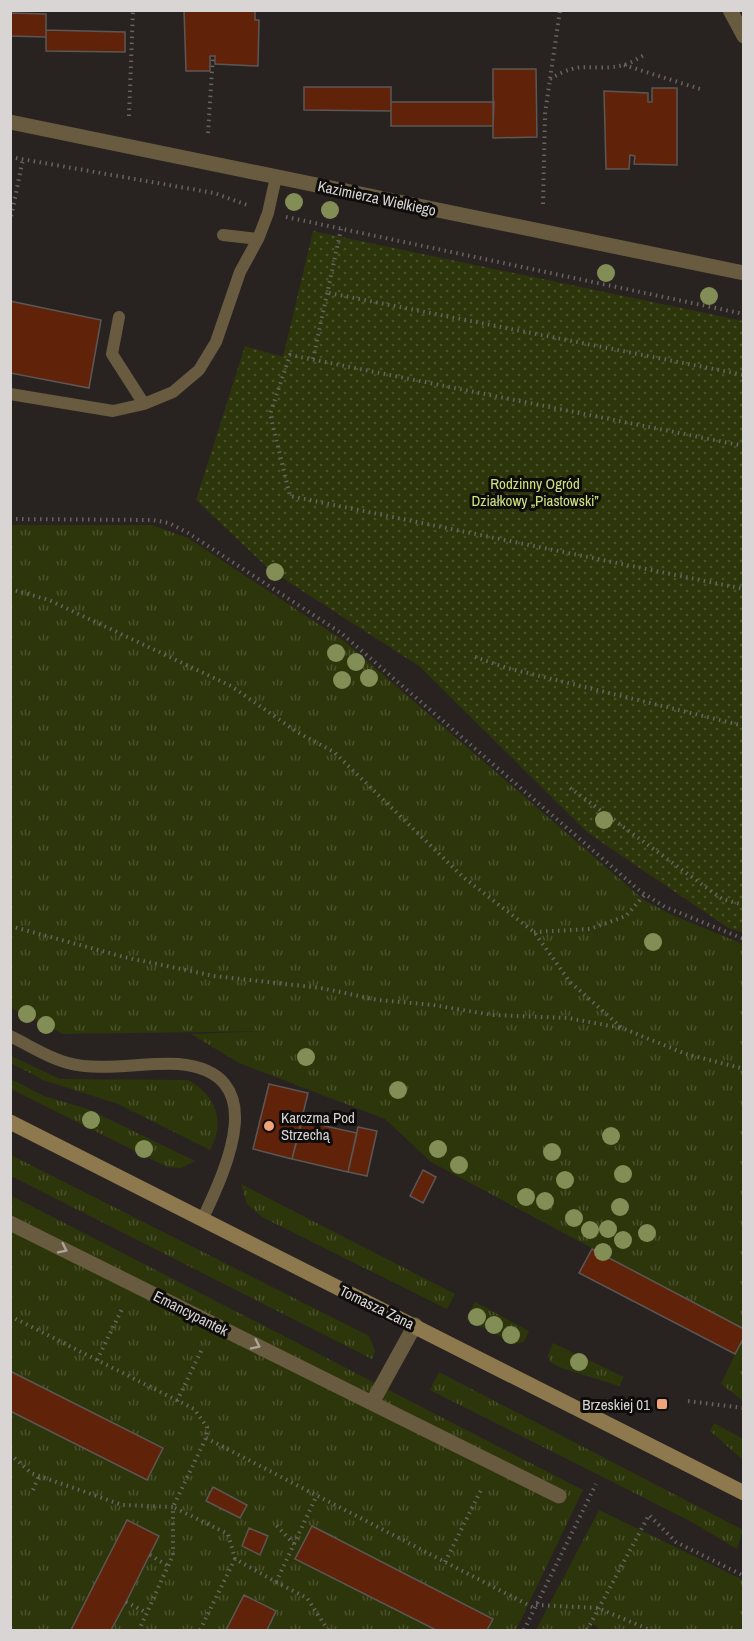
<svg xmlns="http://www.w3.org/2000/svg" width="754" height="1641" font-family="'Archivo Narrow',sans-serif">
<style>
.grass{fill:url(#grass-tufts)}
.garden{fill:url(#garden-dots)}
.building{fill:#60230a;stroke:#5c5755;stroke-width:1.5}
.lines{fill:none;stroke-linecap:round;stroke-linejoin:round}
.path{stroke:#676361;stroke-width:4;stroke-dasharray:1.5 4.5;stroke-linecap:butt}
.lane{stroke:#685b40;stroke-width:12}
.street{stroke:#685b40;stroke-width:15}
.secondary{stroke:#8e794e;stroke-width:15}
.tree{fill:#838d56}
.oneway{stroke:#aba499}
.poi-dot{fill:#f0a278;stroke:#0f0d0c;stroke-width:2}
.labels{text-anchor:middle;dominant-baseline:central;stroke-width:6;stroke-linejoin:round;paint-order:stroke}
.street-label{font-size:15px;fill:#d8d5d4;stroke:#0f0d0c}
.park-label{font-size:15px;fill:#cde381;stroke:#0f0d0c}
.poi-label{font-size:15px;fill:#d8d5d4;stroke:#0f0d0c;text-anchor:start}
</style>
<defs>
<pattern id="grass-tufts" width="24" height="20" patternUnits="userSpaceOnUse" patternTransform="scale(1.5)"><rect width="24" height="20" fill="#2d350a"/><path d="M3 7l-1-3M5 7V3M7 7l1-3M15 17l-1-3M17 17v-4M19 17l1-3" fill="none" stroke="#4b512d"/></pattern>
<pattern id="garden-dots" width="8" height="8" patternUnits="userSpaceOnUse" patternTransform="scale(1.5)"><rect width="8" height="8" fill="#2d350a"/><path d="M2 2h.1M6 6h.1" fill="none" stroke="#4b512d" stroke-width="1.8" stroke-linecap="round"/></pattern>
</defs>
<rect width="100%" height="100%" fill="#282321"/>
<path class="grass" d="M10,525H152L188,538L344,641L644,900L672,915L743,944V1329L431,1162L385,1119L239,1063L191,1034L266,1031L63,1034L11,1008Z
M11,1056L60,1079L188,1080C216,1095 226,1122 210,1150L118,1104L43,1080L11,1063Z
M11,1079L44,1096L88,1109L195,1161L181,1168L167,1167L11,1089Z
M11,1155L369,1336L375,1351L372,1359L11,1176Z
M241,1184L455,1294L447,1309L262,1217L247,1204Z
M10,1195L583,1490L516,1630H11Z
M475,1302L529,1331L524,1342L515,1344L466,1319Z
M743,1337V1401L721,1384Z
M553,1343L624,1377L619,1386L562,1368L550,1362L548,1355Z
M439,1372L743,1530L737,1549L690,1521L430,1390Z
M714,1423L743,1439V1460L710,1431Z
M599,1510L743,1580V1630H600L593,1624L589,1630H536Z"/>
<path class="garden" d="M313,231L743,321V932L730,929L588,833L419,666L270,570L196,500L245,346L283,357Z"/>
<path class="building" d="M184,10H255V20H259L258,66L215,64V56H210V71H186Z
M10,13L46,14V37L10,36Z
M46,30L125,32V52L46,51Z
M493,69H536L537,137L493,138Z
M304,87H391V111L304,110Z
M652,88H677V165L634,164L635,156L630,155L629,169H606L604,91L648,93V102H652Z
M391,102H494L493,126H391Z
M10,301L101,320L89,388L10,373Z
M269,1084L308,1093L292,1159L253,1149Z
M302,1121L357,1133L348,1172L292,1159Z
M358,1127L377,1131L367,1176L348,1172Z
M423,1170L436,1177L423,1203L410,1196Z
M592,1249L744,1329V1337L735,1354L579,1273Z
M10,1371L163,1448L147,1480L10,1411Z
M213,1487L247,1505L240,1518L206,1501Z
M127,1520L159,1536L126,1602L111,1630H71Z
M312,1526L493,1619L487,1630H436L295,1559Z
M249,1528L268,1536L260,1555L242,1546Z
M244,1595L276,1611L267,1630H226Z"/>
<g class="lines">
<path class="path" d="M624,65L700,89
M550,79C584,58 592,73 624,65C631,63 639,58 646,54
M129,116L133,10
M208,133L213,56
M10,157L214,193L250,206
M543,204L545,114L560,10
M286,217L744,314
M10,222L23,159
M329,293L744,375
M313,359L341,229
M744,446L290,355L270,414L290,496L744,589
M10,519L153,520L169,523L188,533L341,633L640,891L665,907L744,939
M10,589L49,600L231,686L297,732L334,752L463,877L534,932L570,982L622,1028L686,1054L744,1069
M475,657L507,668L744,726
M570,788L722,899L744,905
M10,926L124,957L214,976L321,988L378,1000L433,1005L492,1015L568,1018L621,1028
M534,932L590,929L626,916L645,894
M10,1316L194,1409L207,1427L206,1438L173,1507L228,1534L235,1559
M97,1360L122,1309
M177,1401L202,1349
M688,1401L744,1408
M206,1438L534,1608
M10,1454L31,1473L122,1505L173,1507V1555L139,1630
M33,1490L39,1476
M294,1544L316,1497
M150,1555L168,1566
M445,1562L482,1488
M276,1582L307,1598L328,1630
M126,1602L147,1613
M536,1605L598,1608L650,1630
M200,1630L235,1559L276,1582L294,1544L276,1525
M524,1630L596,1484
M587,1630L649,1515L676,1542L744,1576"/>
<path class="lane" d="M223,235L258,239
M119,317L112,354L144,404
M10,394L113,411L144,404L173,392L199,370L216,342L240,272L258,239L268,213L276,177
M10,1036C29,1045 48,1058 68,1063C100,1072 144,1062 178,1064C273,1072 226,1169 202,1220"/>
<path class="street" d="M730,10L744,36
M10,122L744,273
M10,1223L559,1496
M372,1403L415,1325"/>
<path class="secondary" d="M10,1122L744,1493"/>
</g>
<g class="tree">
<circle cx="294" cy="202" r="9"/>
<circle cx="330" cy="210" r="9"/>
<circle cx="606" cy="273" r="9"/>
<circle cx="709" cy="296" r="9"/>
<circle cx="275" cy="572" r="9"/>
<circle cx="336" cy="653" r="9"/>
<circle cx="356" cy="662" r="9"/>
<circle cx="369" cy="678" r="9"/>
<circle cx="342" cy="680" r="9"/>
<circle cx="604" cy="820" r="9"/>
<circle cx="653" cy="942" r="9"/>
<circle cx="27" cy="1014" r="9"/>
<circle cx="46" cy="1025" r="9"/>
<circle cx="306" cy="1057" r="9"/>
<circle cx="398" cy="1090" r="9"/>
<circle cx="91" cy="1120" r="9"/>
<circle cx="611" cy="1136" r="9"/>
<circle cx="144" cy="1149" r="9"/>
<circle cx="438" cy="1149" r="9"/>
<circle cx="552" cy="1152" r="9"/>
<circle cx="459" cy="1165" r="9"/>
<circle cx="623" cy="1174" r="9"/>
<circle cx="565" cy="1180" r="9"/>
<circle cx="526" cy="1197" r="9"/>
<circle cx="545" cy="1201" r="9"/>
<circle cx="620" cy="1207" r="9"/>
<circle cx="574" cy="1218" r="9"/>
<circle cx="608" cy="1229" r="9"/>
<circle cx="590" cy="1230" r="9"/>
<circle cx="647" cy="1233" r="9"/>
<circle cx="623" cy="1240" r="9"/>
<circle cx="603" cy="1252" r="9"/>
<circle cx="477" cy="1317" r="9"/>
<circle cx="494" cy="1325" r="9"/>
<circle cx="511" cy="1335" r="9"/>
<circle cx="579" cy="1362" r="9"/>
</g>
<defs><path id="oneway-chevron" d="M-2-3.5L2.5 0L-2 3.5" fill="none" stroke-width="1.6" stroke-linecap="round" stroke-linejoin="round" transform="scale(1.5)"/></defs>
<g class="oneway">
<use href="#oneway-chevron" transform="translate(63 1249) rotate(26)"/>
<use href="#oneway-chevron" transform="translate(256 1345) rotate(26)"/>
</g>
<g class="poi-dot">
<circle cx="269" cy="1126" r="6"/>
<rect x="656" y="1398" width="12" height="12" rx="3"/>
</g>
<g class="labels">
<g class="street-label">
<text transform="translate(377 198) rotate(12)">Kazimierza Wielkiego</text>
<text transform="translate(377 1307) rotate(26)">Tomasza Zana</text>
<text transform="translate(191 1313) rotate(27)">Emancypantek</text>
</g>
<g class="park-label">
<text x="535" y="483">Rodzinny Ogród<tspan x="535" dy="17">Działkowy „Piastowski”</tspan></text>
</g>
<g class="poi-label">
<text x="281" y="1117">Karczma Pod<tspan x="281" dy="17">Strzechą</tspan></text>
<text x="650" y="1404" text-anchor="end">Brzeskiej 01</text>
</g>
</g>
<rect width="754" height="1641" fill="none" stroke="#d8d5d4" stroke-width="24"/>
</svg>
